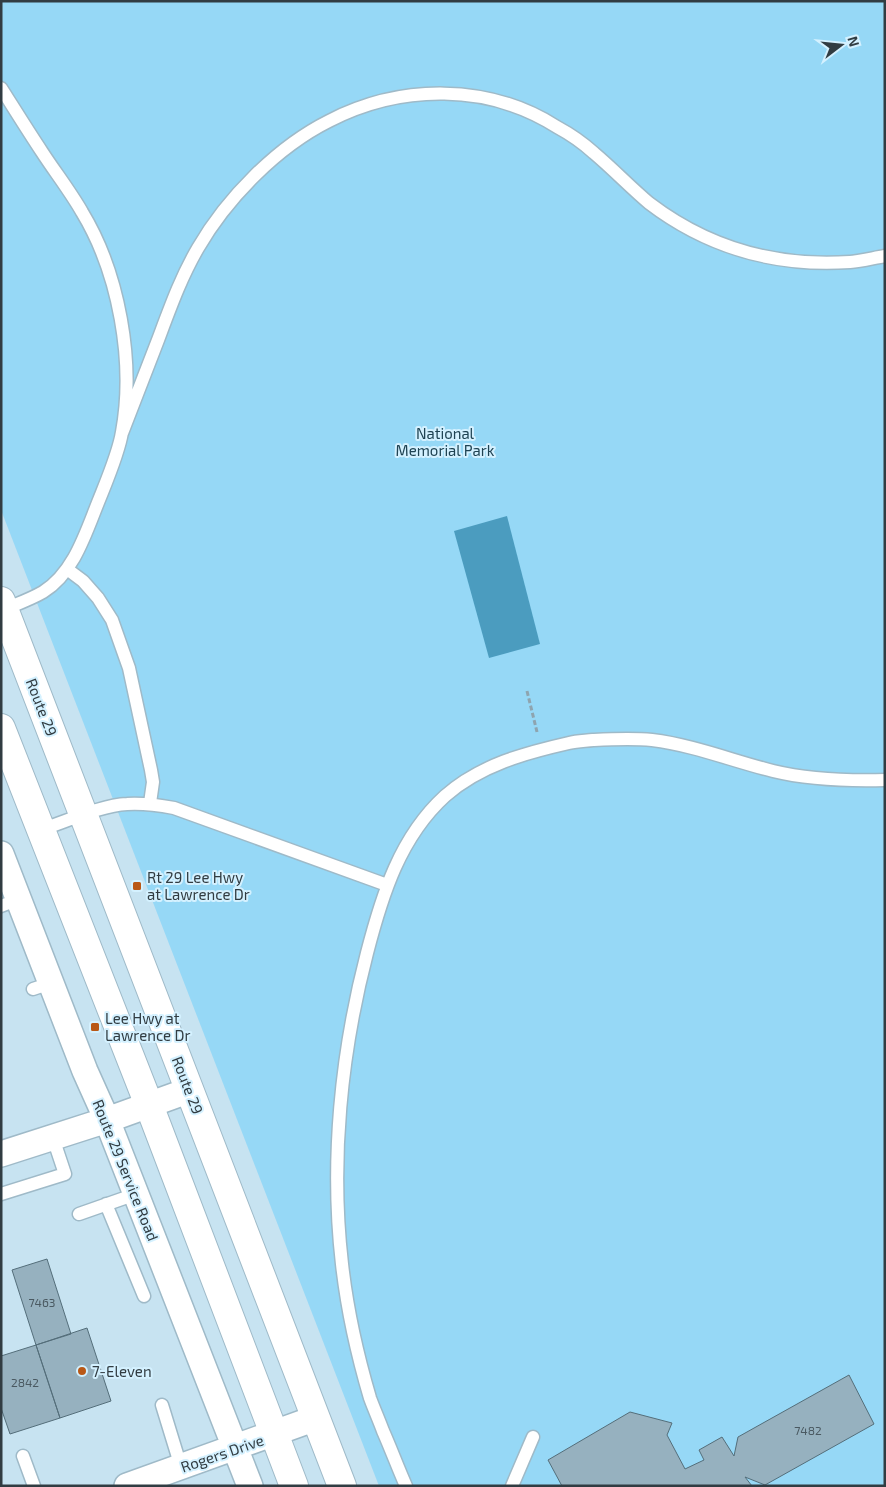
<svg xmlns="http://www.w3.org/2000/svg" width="886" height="1487" font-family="'Exo 2',sans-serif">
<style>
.green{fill:#96d8f6}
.water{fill:#4b9cbf}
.building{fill:#96b1bf;stroke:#546e7a}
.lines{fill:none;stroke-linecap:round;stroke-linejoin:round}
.service-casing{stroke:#9fbac8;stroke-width:15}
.minor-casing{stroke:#9fbac8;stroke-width:28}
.primary-casing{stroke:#9fbac8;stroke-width:30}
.path{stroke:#8ea4af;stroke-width:3;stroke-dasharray:5 2.5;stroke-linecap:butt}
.service{stroke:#fff;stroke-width:12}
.minor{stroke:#fff;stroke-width:25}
.primary{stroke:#fff;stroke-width:28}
.poi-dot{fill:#b95816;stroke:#d4f1ff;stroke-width:2}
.labels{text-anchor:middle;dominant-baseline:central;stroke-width:4;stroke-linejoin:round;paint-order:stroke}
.number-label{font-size:12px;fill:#4a5961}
.park-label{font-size:15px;fill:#1f4353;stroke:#d4f1ff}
.street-label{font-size:15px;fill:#313c42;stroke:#d4f1ff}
.poi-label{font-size:15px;fill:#313c42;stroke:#d4f1ff;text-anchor:start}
</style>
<rect width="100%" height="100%" fill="#c7e3f1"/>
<path class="green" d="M1,1H885V1486H379L1,510Z"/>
<path class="water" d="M507,516L540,644L489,658L454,531Z"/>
<path class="building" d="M47,1259L71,1334L36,1345L12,1270Z
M87,1328L111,1401L60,1418L36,1345Z
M36,1345L60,1418L10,1434L1,1408V1356Z
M849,1375L874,1424L765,1485L745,1477L752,1486H562L548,1460L630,1412L672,1423L667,1435L685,1469L704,1460L699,1450L722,1437L734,1456L738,1437Z"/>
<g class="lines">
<defs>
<path id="service" d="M1,88C15,110 28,131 42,152C55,172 70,191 82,212C119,273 135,362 122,432C119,452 107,480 99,500C86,532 74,573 43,592C31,599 17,604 5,609
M122,433C134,402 146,371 158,340C170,308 181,277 198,248C227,198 277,147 329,121C401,84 488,83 557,127C570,134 583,143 594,153C613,169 630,187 649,203C708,248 777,267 850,262C862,261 873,258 885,256
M67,569L83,581L98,598L112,620L129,668L151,770L153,782L150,803
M40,830C65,822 102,805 127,804C143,803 158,805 174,808L387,885
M1,906L19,899
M33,989L51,983
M1,1194L65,1174L53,1138
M106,1204L144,1296
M79,1214L136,1194
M162,1405L181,1467
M23,1456L34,1486
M406,1486C398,1468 391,1449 383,1431C379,1420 374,1409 370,1398C357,1354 347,1309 342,1264C330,1161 341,1053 367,953C382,895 400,837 445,796C480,765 525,753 569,743C577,741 585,741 593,740C613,739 632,738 652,740C693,745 733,761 773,771C810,780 847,781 885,780
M512,1486L533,1437"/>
<path id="minor" d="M1,854L85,1071L107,1120L250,1486
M1,1154L107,1120L190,1090
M127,1486L316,1418"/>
<path id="primary" d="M1,601L342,1486
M1,728L149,1105L294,1486"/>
</defs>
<use href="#service" class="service-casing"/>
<use href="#minor" class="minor-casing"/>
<use href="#primary" class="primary-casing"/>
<path class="path" d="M527,691L537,732"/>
<use href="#service" class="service"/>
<use href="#minor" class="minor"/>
<use href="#primary" class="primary"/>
</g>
<g class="poi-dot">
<rect x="132" y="881" width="10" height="10" rx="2.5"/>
<rect x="90" y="1022" width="10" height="10" rx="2.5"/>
<circle cx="82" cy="1371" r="5"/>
</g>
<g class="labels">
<g class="number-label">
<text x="42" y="1302">7463</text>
<text x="25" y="1382">2842</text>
<text x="808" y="1430">7482</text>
</g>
<g class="park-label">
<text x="445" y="433">National<tspan x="445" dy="17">Memorial Park</tspan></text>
</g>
<g class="street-label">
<text transform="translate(42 707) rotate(69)">Route 29</text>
<text transform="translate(188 1085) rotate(69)">Route 29</text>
<text transform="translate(126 1170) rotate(68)">Route 29 Service Road</text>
<text transform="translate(222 1453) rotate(-19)">Rogers Drive</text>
</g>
<g class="poi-label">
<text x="147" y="877">Rt 29 Lee Hwy<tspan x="147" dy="17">at Lawrence Dr</tspan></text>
<text x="105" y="1018">Lee Hwy at<tspan x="105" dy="17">Lawrence Dr</tspan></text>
<text x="92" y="1371">7-Eleven</text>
</g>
</g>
<rect width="886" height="1487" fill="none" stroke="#313c42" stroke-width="5"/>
<g transform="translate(841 45) rotate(74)" stroke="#d4f1ff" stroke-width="4" paint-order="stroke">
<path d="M0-4L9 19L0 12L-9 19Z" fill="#313c42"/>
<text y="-8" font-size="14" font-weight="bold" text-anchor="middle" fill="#313c42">N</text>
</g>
</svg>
